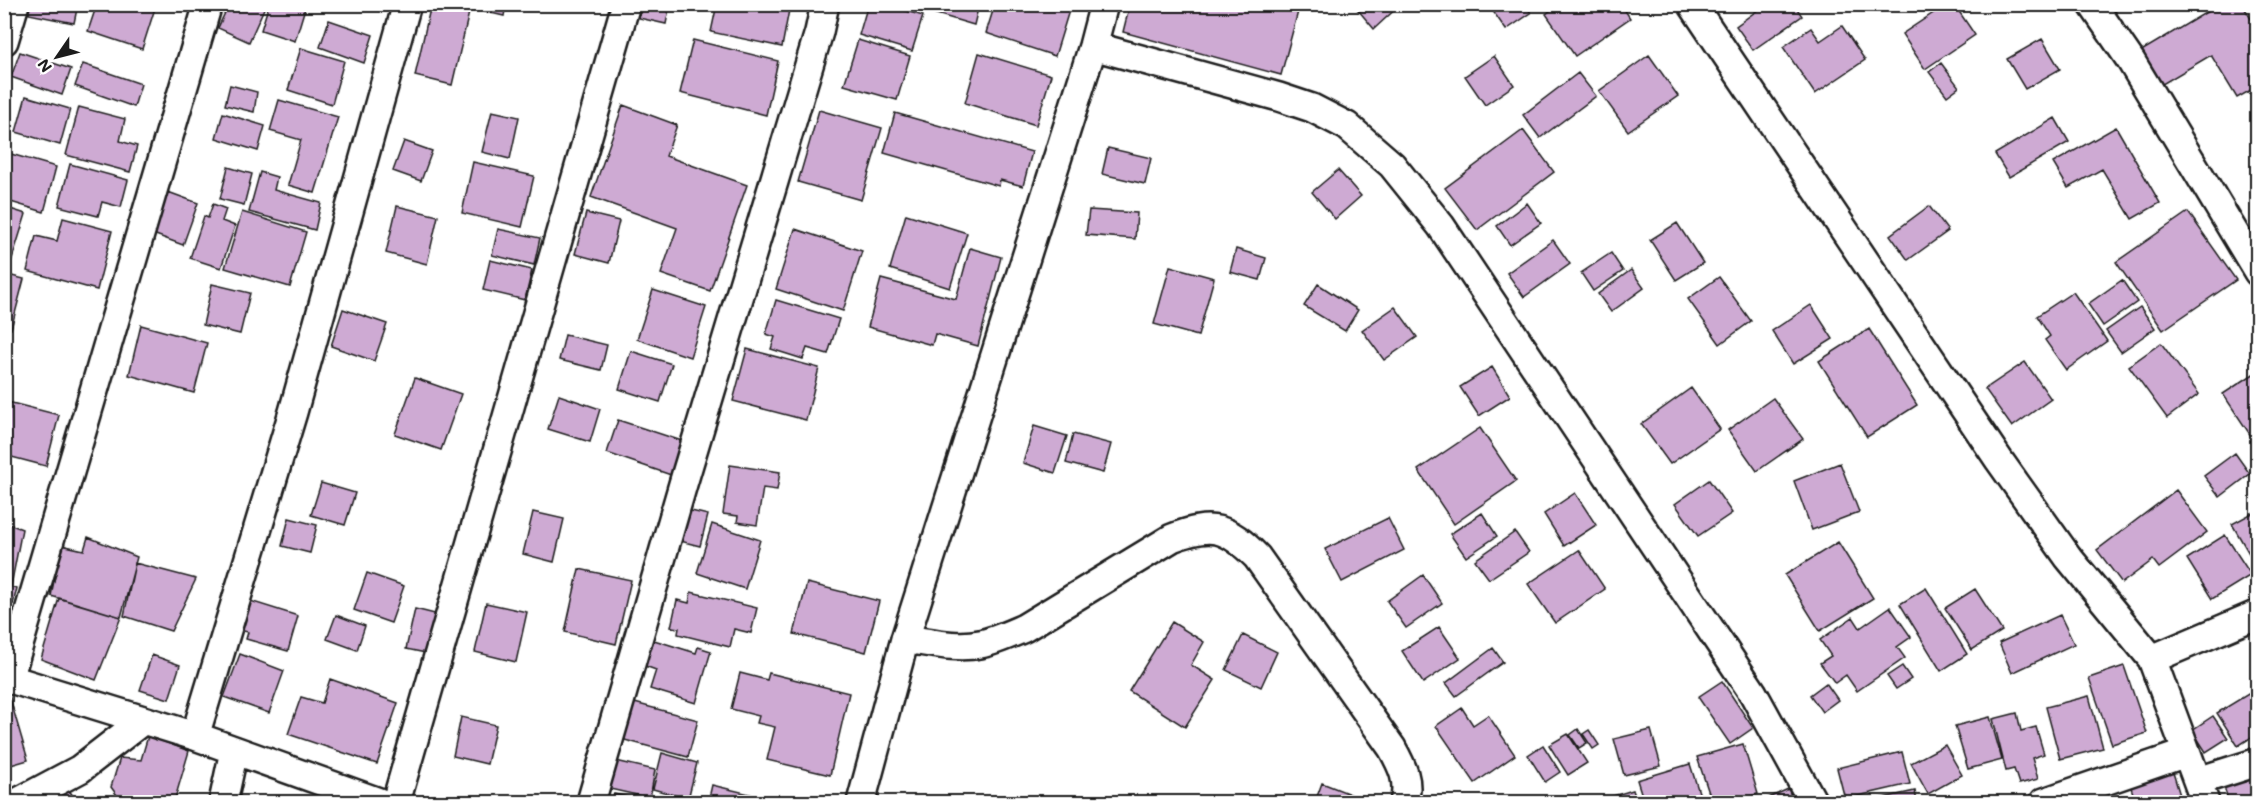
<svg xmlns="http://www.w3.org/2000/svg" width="2262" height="807" font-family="Mali,sans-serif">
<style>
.building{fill:#ceaad3;stroke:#1c1c1c;stroke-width:1.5}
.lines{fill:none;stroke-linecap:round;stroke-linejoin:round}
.street-casing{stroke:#1c1c1c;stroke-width:32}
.street{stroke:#fff;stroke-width:27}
</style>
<rect width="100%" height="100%" fill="#fff"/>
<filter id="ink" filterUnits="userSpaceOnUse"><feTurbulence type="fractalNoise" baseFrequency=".0167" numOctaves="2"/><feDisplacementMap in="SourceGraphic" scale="12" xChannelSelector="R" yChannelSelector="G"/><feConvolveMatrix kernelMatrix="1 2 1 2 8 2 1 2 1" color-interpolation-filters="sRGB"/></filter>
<g filter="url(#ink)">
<path class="building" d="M30,4H78L74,23L29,14Z
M97,4L156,5L142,49L88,31Z
M229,4H266L249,42L218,28Z
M269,4H293L305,8L295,41L261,30Z
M431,4H471L452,85L415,76Z
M479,4H506L504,16L478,10Z
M642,4H670L666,24L639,18Z
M717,4H763L789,10L782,47L711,32Z
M868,4H883L923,16L912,51L859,35Z
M927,4H979L974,25L926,11Z
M995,4H1071L1055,56L986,33Z
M1130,4H1300L1281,75L1123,32Z
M1353,4H1401L1374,29Z
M1488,4H1525L1531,13L1506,30Z
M1559,4H1621L1630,18L1575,56L1546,14Z
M1766,4H1794L1802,16L1753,50L1736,26Z
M1947,4H1954L1975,35L1925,69L1902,34Z
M2220,4H2242L2258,30V86L2237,98L2211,55L2159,86L2138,53Z
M329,20L373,35L364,63L320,47Z
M1842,26L1865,60L1815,94L1783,47L1811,28L1820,41Z
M2042,39L2060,69L2025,89L2007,59Z
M693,40L778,61L766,115L680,93Z
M858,40L910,56L897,100L844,85Z
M301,48L344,61L332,104L288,90Z
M20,52L71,69L62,95L11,77Z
M979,53L1051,75L1036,125L965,103Z
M1649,55L1678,96L1628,131L1599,91Z
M1494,56L1514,85L1485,105L1465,76Z
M1941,63L1959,87L1947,96L1929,72Z
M83,64L141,84L134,107L75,86Z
M1578,73L1596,96L1540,138L1523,115Z
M230,85L257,92L254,112L225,105Z
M26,96L70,109L60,145L16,132Z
M279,100L338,117L315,193L288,185L301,140L270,131Z
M623,105L677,125L666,156L747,185L710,291L661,274L677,228L591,197Z
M79,107L125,119L120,141L137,146L130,172L66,155Z
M819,110L882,128L861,200L798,182Z
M492,111L519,117L510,159L482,152Z
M223,113L265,126L258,151L216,138Z
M895,113L1032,152L1023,186L1000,180L999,186L884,153Z
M2055,118L2069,142L2009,177L1995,154Z
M2116,127L2160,203L2132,219L2102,169L2068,188L2053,163Z
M1523,130L1554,172L1477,230L1445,188Z
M404,141L432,151L421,181L393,171Z
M1108,148L1151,158L1145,184L1102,174Z
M4,152L56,167L44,212L4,200Z
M473,162L534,176L522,227L462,213Z
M70,164L128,180L121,207L102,202L98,216L59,206Z
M228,167L252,174L244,205L220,199Z
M1338,170L1361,196L1335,219L1312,192Z
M260,172L277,177L274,190L321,203L315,230L249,212Z
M168,192L198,203L183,245L153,234Z
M1527,203L1541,223L1510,245L1497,226Z
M213,204L226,209L222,221L235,226L221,268L190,258L204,216L208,218Z
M397,206L438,216L427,264L386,253Z
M1929,206L1948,231L1908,260L1890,235Z
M4,207L26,214L11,262L4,260Z
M1089,210L1137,213L1135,239L1086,235Z
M242,212L306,232L290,287L225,268Z
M2188,212L2236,280L2163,330L2116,262Z
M586,213L619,221L609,263L575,254Z
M906,214L967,233L950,288L890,269Z
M63,218L112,231L97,290L27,271L36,236L57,241Z
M1677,223L1703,263L1676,280L1650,240Z
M498,229L540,238L534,265L492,255Z
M795,229L862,251L843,311L776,289Z
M1553,240L1570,264L1524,297L1507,273Z
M970,248L1001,257L978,346L935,334L932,345L868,327L881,279L956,299Z
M1236,249L1266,258L1260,280L1230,272Z
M1611,253L1623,271L1593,291L1581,273Z
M490,260L532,270L525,300L483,290Z
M1170,266L1214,278L1198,336L1154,324Z
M1631,270L1644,288L1611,312L1598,294Z
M4,274L24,279L11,329L4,327Z
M1719,277L1751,321L1720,344L1688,299Z
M2122,280L2137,302L2103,326L2088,304Z
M212,284L250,293L240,334L203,325Z
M1318,284L1358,310L1345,331L1304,306Z
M653,290L706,307L690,357L637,339Z
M2073,292L2107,341L2066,370L2045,340L2050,336L2037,316Z
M776,300L839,319L828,354L807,348L803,359L771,349L775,337L766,334Z
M1811,305L1833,339L1793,364L1772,331Z
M1395,307L1417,337L1384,360L1362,330Z
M2140,307L2155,328L2121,352L2106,331Z
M343,309L387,324L374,361L331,346Z
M141,325L207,343L194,393L129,375Z
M1869,329L1917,405L1867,437L1819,361Z
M565,335L607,345L601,370L559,360Z
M2161,343L2199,394L2167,418L2129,366Z
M747,349L819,368L806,420L733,401Z
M631,351L672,364L660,402L619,389Z
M2025,362L2051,399L2012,427L1985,389Z
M1492,367L1510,396L1479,416L1460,387Z
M2258,371V445H2257L2223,394Z
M415,378L461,394L441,450L395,434Z
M1691,388L1720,429L1670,464L1641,424Z
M559,395L600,409L590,442L548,429Z
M1773,398L1803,439L1757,471L1728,430Z
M4,401L59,415L46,466L4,455Z
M618,420L682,441L671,475L607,453Z
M1034,426L1067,436L1055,473L1023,463Z
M1480,428L1516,481L1454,524L1418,470Z
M1073,434L1111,444L1103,473L1066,463Z
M2235,453L2250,474L2220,497L2204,476Z
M1840,463L1859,512L1812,530L1794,481Z
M730,465L780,472L777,490L763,488L757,525L737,522L738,516L723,514Z
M1709,480L1732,513L1698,536L1675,504Z
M321,483L355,493L345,525L311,515Z
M2176,490L2207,532L2159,568L2153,560L2122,583L2097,550Z
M4,492L10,496L4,514Z
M1575,493L1596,525L1564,546L1544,514Z
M687,510L708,515L700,546L680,541Z
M2258,510V569L2232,524Z
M533,512L564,519L554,562L523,554Z
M1482,513L1497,536L1466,557L1450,534Z
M289,518L317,525L310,553L282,546Z
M1388,518L1404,550L1342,582L1325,549Z
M4,522L22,529L11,586L4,584Z
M712,524L760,540L745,589L697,573Z
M1515,532L1529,552L1489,579L1475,560Z
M2225,535L2251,575L2212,599L2187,559Z
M88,537L137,557L121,617L51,596L61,545L84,550Z
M1838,542L1873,598L1820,631L1785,575Z
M1579,550L1605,589L1555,623L1528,584Z
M135,563L196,579L171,631L124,616Z
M579,569L631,580L616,644L565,632Z
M367,573L404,586L391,623L354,610Z
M1423,575L1442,603L1406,628L1387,601Z
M807,583L879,601L866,652L794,634Z
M4,585L17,588L13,604L4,602Z
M1926,588L1967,654L1941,671L1900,604Z
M1975,589L2002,631L1972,650L1945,608Z
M691,592L757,608L751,633L734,629L730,647L678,634L679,628L671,627L677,600L689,603Z
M59,598L121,617L96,680L41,659Z
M244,599L298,616L288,651L246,639L248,632L235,629Z
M486,603L527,612L516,662L475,652Z
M1890,607L1911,637L1897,647L1905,658L1857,691L1846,675L1835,683L1820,663L1831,656L1820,640L1853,617L1860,628Z
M415,609L435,614L426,653L406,649Z
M336,615L365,626L357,650L327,639Z
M2060,615L2074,644L2012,673L1999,643Z
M1172,622L1204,642L1191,665L1215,680L1185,727L1129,691Z
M1439,627L1460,658L1423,683L1402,651Z
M1243,635L1277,652L1261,687L1226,670Z
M654,640L696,653L698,647L711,651L696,703L650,689L656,670L645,666Z
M1493,648L1503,662L1456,696L1446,683Z
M240,654L284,671L269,713L224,697Z
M152,655L180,665L169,699L140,690Z
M1902,666L1911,679L1896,689L1887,676Z
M2124,666L2147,733L2112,744L2089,678Z
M740,673L767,680L769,673L849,693L830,775L767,760L775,727L757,723L759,716L731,709Z
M330,679L398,703L377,764L288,734L301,697L322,703Z
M1722,681L1753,728L1730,744L1698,697Z
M1826,683L1838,700L1822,712L1810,695Z
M2258,688V733L2238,746L2217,713Z
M9,695L28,760L4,767V696Z
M2089,696L2103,748L2060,759L2046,707Z
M631,702L698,720L688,757L621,739Z
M1462,708L1473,725L1488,715L1515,755L1475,783L1436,726Z
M2017,713L2021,731L2036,727L2044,754L2032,758L2038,779L2019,784L2014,769L2006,771L1993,719Z
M2213,716L2228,738L2206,752L2192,730Z
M461,717L496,725L487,764L453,756Z
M1990,717L2002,760L1968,769L1955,726Z
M1578,729L1587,743L1579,748L1570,735Z
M1589,730L1599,745L1593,749L1583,734Z
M1651,730L1661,766L1624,775L1614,739Z
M1568,734L1587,763L1568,775L1549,745Z
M148,736L189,751L174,802H122L111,787L120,758L141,760Z
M1743,744L1758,794L1729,802H1712L1697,757Z
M1543,745L1560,772L1545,782L1528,755Z
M1945,745L1962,775L1928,794L1911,763Z
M1902,752L1910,784L1845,799L1837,768Z
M662,753L697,763L688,799L653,789Z
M616,761L655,770L650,798L610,789Z
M1690,764L1702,802H1644L1637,780Z
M2171,766L2182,802H2136L2128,779Z
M2258,774V802H2229L2223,784Z
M1322,783L1363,799L1361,802H1315Z
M712,785L778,801L777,802H708Z
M67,787L77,802H43Z
M1788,789L1794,802H1760Z
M1633,790L1637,802H1597L1596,801Z
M1915,791L1917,802H1865Z
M614,794L651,802H656H613Z"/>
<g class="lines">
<defs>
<path id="street" d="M1692,4L1999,460L2068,557L2152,659L2205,802
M2092,4L2131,61L2258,272
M4,41L15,4
M1093,46L1279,97L1312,108L1347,126L1392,165L1441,226L1753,693L1813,802
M905,639C929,642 956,649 980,644C995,641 1010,634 1024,628L1172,538C1212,522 1227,527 1257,557L1392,748C1402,766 1410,781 1404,802
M2152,659L2258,614
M4,677L195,736L379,802
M9,679L208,4
M195,736L293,412L407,4
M2198,781L2258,762
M18,802L80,769L142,721
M223,802L234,751
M396,802L626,4
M591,802L683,484L819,32L825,4
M861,802L905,639L1093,46L1104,4
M2044,802L2186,753"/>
</defs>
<use href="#street" class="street-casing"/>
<use href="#street" class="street"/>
</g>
</g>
<rect width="2262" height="807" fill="none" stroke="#fff" stroke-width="24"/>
<rect x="12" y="12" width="2238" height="783" fill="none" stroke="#1c1c1c" stroke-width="2" filter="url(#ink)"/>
<g transform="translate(57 57) rotate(235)" stroke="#ffffff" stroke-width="4.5" paint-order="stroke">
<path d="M0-4.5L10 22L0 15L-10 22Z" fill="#1c1c1c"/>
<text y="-9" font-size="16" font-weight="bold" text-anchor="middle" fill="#1c1c1c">N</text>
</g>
</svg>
